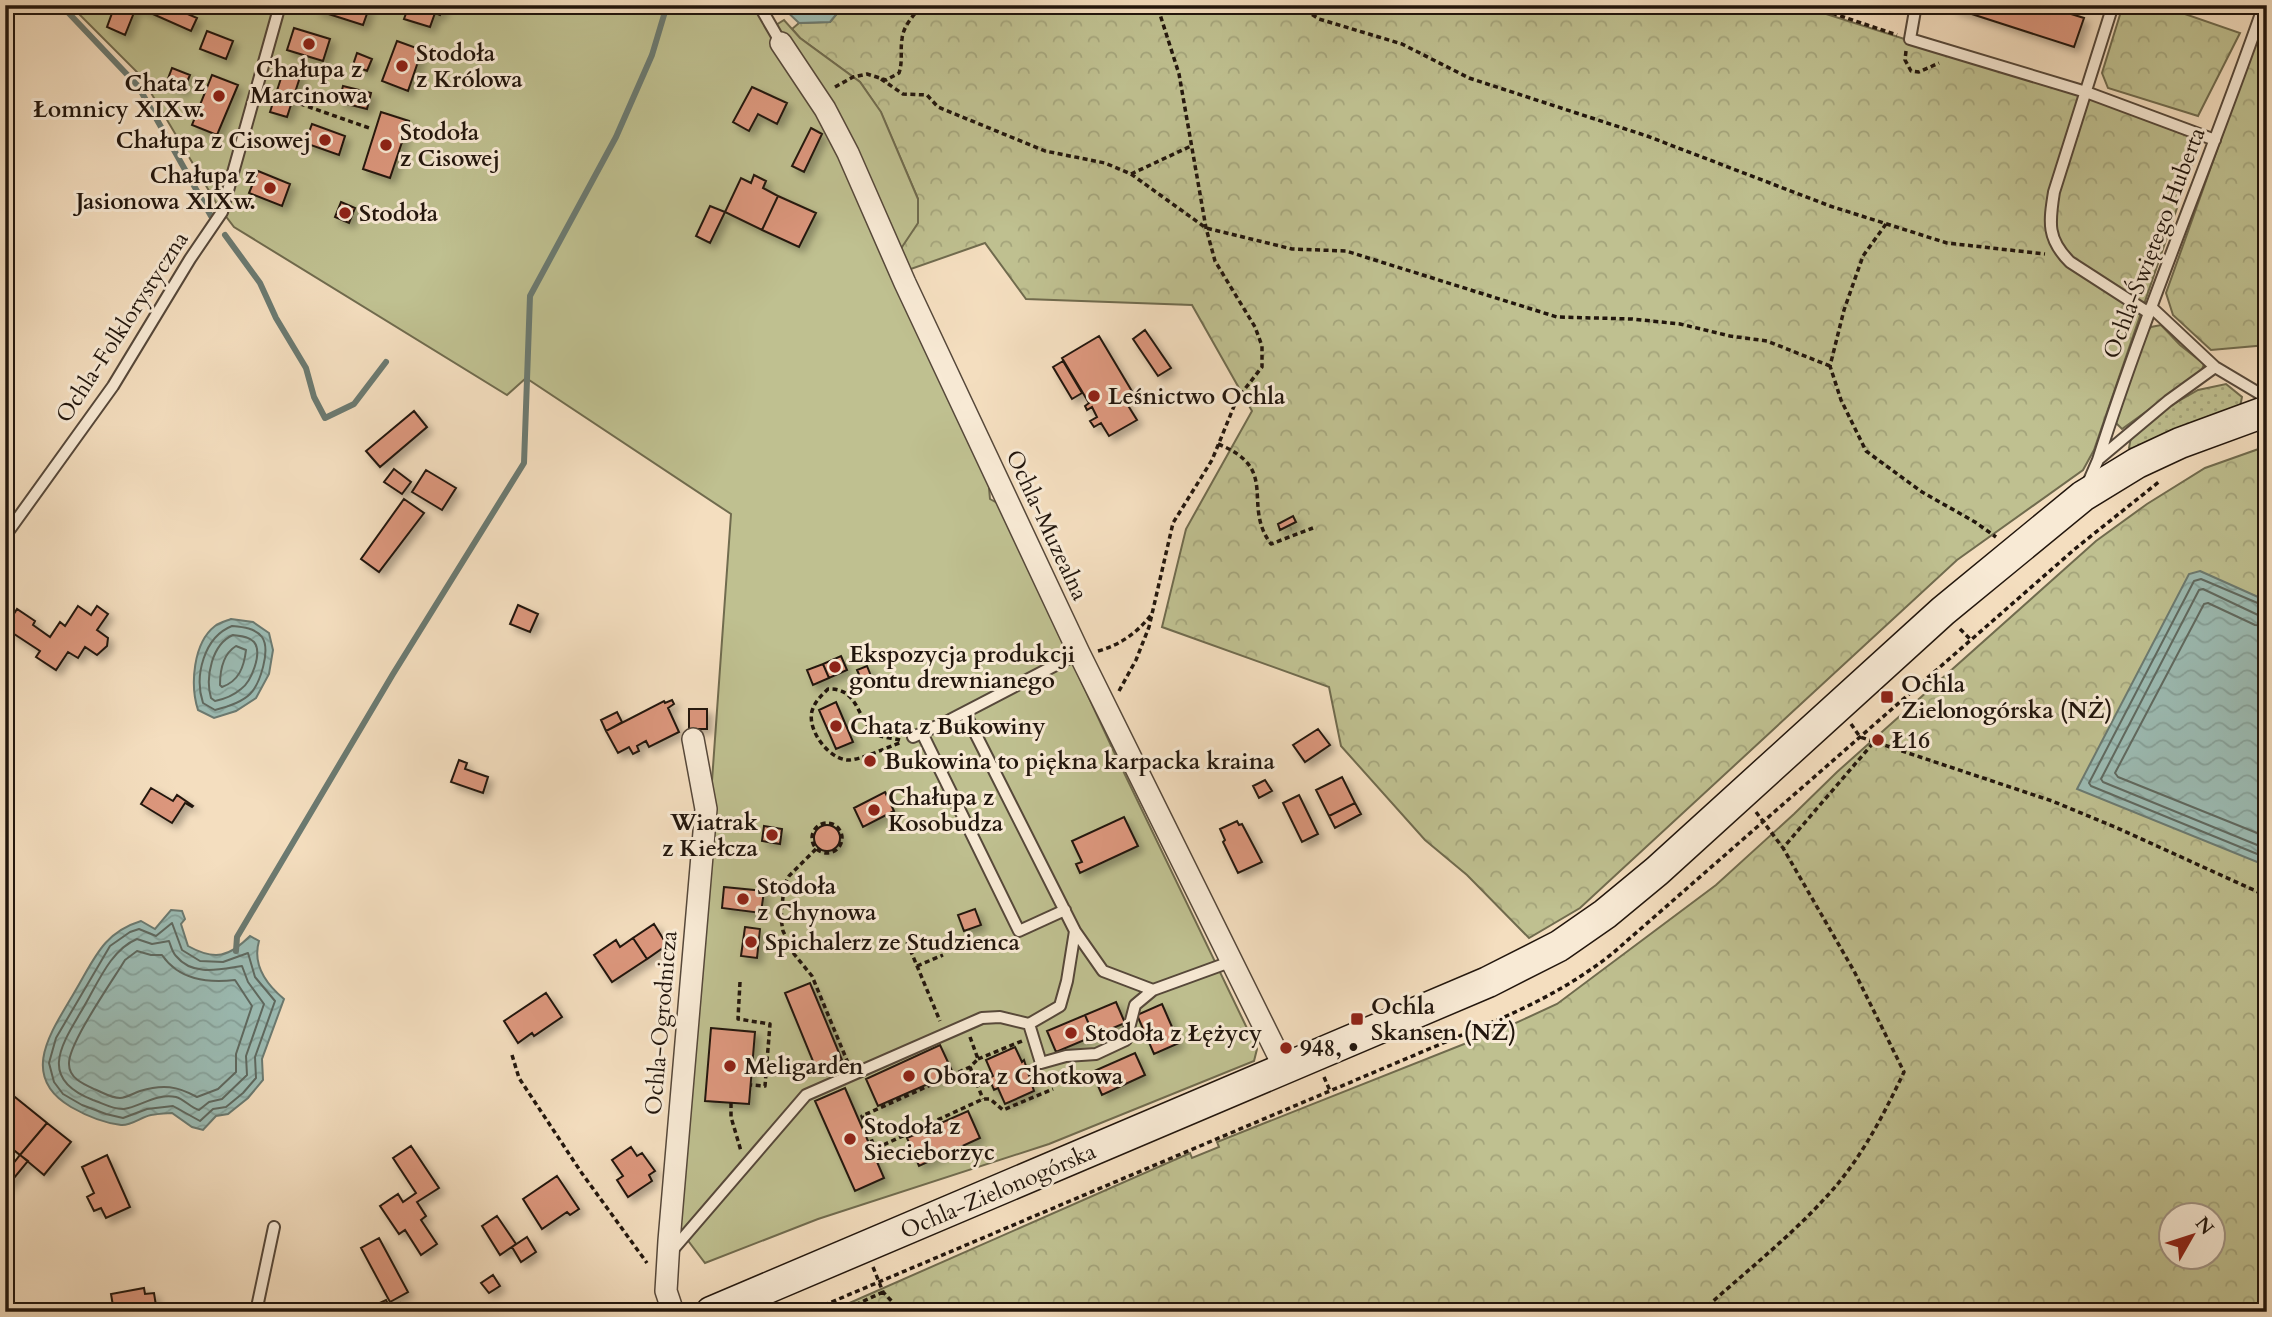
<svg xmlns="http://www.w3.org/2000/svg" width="2272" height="1317" font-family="Cardo,serif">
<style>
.grass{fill:url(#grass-dots);stroke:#706b4e;stroke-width:2}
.forest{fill:url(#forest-crowns);stroke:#706b4e;stroke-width:2;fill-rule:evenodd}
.park{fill:#bfc090;stroke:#706b4e;stroke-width:2}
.water{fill:url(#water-waves);stroke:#6b7a71;stroke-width:2}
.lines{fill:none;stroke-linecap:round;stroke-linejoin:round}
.shore{stroke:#5f6960;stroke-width:2}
.stream{stroke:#6b7a71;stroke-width:6}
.building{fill:#dc977d;stroke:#22160d;stroke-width:2;filter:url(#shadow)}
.lane-casing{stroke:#56483a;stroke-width:14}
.street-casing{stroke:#56483a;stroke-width:24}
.secondary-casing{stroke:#22160d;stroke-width:33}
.path{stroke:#22160d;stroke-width:3.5;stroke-dasharray:5 3.5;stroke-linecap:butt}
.lane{stroke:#f8ead5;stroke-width:10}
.street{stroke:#f8ead5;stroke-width:21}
.secondary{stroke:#f8ead5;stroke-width:30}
.poi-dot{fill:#8f2418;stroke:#f8ead5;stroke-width:2.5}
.labels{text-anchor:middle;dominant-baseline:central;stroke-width:6;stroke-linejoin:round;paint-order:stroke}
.poi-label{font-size:23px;font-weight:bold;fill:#22160d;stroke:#f8ead5;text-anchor:start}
.street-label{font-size:23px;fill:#22160d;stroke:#f8ead5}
</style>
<defs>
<pattern id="grass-dots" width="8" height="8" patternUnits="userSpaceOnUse" patternTransform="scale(1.75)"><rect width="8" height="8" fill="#bfc090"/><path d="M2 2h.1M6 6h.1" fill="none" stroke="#a4a47b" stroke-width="1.8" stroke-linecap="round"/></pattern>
<pattern id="forest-crowns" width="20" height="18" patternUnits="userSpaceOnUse" patternTransform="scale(1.75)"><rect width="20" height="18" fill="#bfc090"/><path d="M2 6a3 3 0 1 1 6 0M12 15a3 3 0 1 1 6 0" fill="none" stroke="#a4a47b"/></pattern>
<pattern id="water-waves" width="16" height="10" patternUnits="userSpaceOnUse" patternTransform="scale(1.75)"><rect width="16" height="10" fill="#9cbcb4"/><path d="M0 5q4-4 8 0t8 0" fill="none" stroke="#86a19a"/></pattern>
<filter id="shadow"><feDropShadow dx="5" dy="5" stdDeviation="3.5" flood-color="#0004"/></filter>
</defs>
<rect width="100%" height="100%" fill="#f4debf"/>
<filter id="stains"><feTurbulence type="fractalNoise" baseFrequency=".00286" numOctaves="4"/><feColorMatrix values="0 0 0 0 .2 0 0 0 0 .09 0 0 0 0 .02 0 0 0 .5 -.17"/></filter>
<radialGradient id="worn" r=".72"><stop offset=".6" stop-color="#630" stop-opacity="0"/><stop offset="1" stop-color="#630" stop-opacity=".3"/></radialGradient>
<path class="grass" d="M2226,384L2242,397L2240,407L2138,452L2129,448L2131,437L2170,406L2198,390Z"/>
<path class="forest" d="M844,5H1798L2193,131L2200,141L2094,450L2083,470L1957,560L1580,908L1529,938L1467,875L1425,840L1341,746L1329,687L1162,627L1186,529L1252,411L1192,305L1026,299L985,243L908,270L900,250L918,199L881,113L860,82L800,38L792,29L799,23L830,22Z
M2123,5H2159L2240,33L2198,116L2108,88L2102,73Z
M2267,10V345L2211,350L2173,315L2166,293Z
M2161,325L2180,345L2204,364L2201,372L2122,429L2116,423L2145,333L2151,327Z
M2267,446V1312H829L1190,1153L1192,1158L1219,1147L1217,1142L1507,1027L1557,1004L1716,885L1794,814L1837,772L2096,541L2147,504L2205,468ZM2170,1216H2212V1258H2170Z"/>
<path class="park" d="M70,5H759L771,28L784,20L800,38L860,82L881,112L918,199V223L896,256L988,477L990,499L999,504L1115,754L1257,1049L1254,1061L1049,1144L818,1219L705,1263L680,1230L731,514L526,378L507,395L234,227L218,206L141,76Z"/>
<path class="water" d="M780,5H844L830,22L799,23Z
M2200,571L2267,601V866L2077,789L2189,574Z
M231,619L253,622L269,633L273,650L269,674L256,698L236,711L214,718L198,710C190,685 193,643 215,626C219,623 226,621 231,619Z
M171,910L182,911L185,919L181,924L188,946C215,961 229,957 250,936L259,941C252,965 266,984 284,999L262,1059L263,1080L248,1098L228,1114L216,1116L203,1130L192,1127L172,1113C165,1113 158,1114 151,1115C141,1117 131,1126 121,1125C104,1123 85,1115 71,1107C18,1076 52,1031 74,993C94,960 102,933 141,921L155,929Z"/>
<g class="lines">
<path class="shore" d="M2267,607L2201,579L2194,581L2089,783L2091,786L2267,858
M2267,616L2258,615L2203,589L2199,590L2101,779L2103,782L2267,849
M232,626C243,627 255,628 262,637C271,650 260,684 250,694C241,703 227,707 215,710L203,703C194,676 204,637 232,626Z
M2267,626L2255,625L2208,603L2204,604L2115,773L2118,777L2267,837
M233,635C240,636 249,636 254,642C263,653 251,682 241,689C234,695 225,699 215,701L211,698C205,677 212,644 233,635Z
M236,646L246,650C244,667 239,681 222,687L220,685C220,670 223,654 236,646Z
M172,923L182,950L200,961L223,962L248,953L255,977L275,1001L255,1057L256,1078L243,1093L226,1107L213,1109L200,1121L173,1106L147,1109L123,1118L106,1114L82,1105L63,1094L54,1082L49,1063L56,1038L110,946L130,932L139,929L156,936Z
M137,939L152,944L169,941C171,946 172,952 176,956C193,977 221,969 242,966L248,982L264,1004L246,1056L247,1075L222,1099L209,1102L199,1110C191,1108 184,1099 176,1097C157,1093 141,1106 124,1109C114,1110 102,1103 93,1100C39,1079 60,1047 82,1010C97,985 110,950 137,939Z
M137,951L151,955H162C179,980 207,983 235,980L252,1006L236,1054V1072L218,1089L197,1097C177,1086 163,1084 140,1091C134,1093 126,1098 120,1098C111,1098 102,1092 94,1089C83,1084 69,1078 69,1064C68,1044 113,980 125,960Z"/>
<path class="stream" d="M61,5L138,86L211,216
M225,235L260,283L276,318L306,368L314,397L325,418L354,404L386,362
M236,951L237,937L393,674L524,463L530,296L616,137L652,55L667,5"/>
</g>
<path class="building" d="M115,5H137L125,35L107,27Z
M137,5H167L197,18L191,31L137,7Z
M317,5H358L369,8L363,25L316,10Z
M409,5H444L440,15L435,13L430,27L404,19Z
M1953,5H2042L2084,18L2074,47L1953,8Z
M2042,5H2069L2066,13Z
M294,28L330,39L323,61L287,50Z
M207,31L233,41L226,59L200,49Z
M397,41L422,50L408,91L382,81Z
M357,53L372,59L367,71L353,65Z
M172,68L190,75L183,91L166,84Z
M284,69L301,74L287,117L270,112Z
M212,75L238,85L217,135L192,125Z
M343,86L371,93L367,109L339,102Z
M752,87L787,103L777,124L758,114L749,131L733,122Z
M381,112L409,121L390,178L363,169Z
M312,124L345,136L339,155L305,143Z
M811,128L822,134L804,172L792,166Z
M258,171L290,184L282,206L249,193Z
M754,175L766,181L763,188L778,196L762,230L725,212L741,178L751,183Z
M778,196L816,213L799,247L762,230Z
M341,202L355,208L349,223L335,217Z
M710,206L725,212L710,243L696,236Z
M1145,330L1171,368L1158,376L1133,339Z
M1099,336L1133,393L1124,399L1137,420L1109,436L1101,423L1094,427L1090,421L1097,417L1092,407L1087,410L1085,406L1089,403L1062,358Z
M1063,361L1082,393L1072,399L1053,367Z
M414,411L427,427L380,467L366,451Z
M394,469L411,482L402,494L384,482Z
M426,470L456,488L442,510L412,492Z
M404,499L424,513L379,572L361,559Z
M1293,516L1296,522L1280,530L1278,524Z
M518,605L538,614L530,632L510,624Z
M78,606L91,615L97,606L108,614L97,630L108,638L107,646L97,655L85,647L78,658L68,652L56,670L36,657L40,651L5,628L17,609L35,621L33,625L50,637L60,622L65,626Z
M841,656L847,670L829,678L823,664Z
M823,664L829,678L813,685L807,670Z
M867,666L871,676L862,681L857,670Z
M672,700L674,704L668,708L679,732L649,747L646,741L637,746L639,751L633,754L629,747L618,753L606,731L664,701L665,703Z
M836,702L853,742L836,749L819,710Z
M689,709H707V729H689Z
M617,712L622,722L606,731L601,720Z
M1318,729L1330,745L1305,762L1293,745Z
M459,760L467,763L465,769L488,777L483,793L451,782Z
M1342,777L1355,803L1329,816L1316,790Z
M1265,780L1272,791L1259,798L1253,786Z
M151,788L173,801L177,795L193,806L192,807L185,803L172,823L141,804Z
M885,792L894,811L863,827L854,808Z
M1299,795L1318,834L1302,842L1283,803Z
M1355,803L1361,814L1335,828L1329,816Z
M1124,817L1138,846L1080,873L1076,864L1082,862L1072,841Z
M1237,821L1239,825L1242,824L1262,862L1238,873L1223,842L1225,840L1220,829Z
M814 838a13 13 0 1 1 26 0a13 13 0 1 1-26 0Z
M764,826L782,829L780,844L762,841Z
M724,887L764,891L761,913L722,908Z
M975,909L981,925L964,931L958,915Z
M654,924L667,945L647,959L633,938Z
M745,927L760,929L757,958L741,956Z
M633,938L647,959L612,982L594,955L616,940L620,947Z
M810,983L842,1060L817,1071L785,993Z
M546,993L562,1017L534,1036L532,1033L518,1043L504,1021Z
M1116,1002L1125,1023L1094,1036L1085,1015Z
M1162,1004L1179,1043L1154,1054L1137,1015Z
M1085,1015L1094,1036L1056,1052L1047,1031Z
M711,1028L755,1032L749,1104L705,1101Z
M940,1045L953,1073L878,1106L866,1079Z
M1015,1047L1022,1062L1024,1060L1034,1091L1005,1104L998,1088L994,1090L989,1078L993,1076L986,1060Z
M1135,1053L1145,1075L1102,1095L1092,1072Z
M845,1088L884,1178L855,1191L815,1101Z
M5,1089L47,1123L20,1155L5,1143Z
M968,1111L980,1138L919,1166L907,1138Z
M47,1123L71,1142L44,1175L20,1155Z
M411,1146L439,1188L417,1202L426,1216L421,1220L437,1244L421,1255L405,1230L399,1234L380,1206L398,1194L403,1202L416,1193L393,1158Z
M631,1147L637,1156L642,1153L655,1171L649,1175L652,1181L628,1197L617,1180L623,1176L612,1160Z
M20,1155L28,1161L5,1189V1174Z
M107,1155L130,1207L106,1218L101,1208L94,1211L87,1197L94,1193L82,1167Z
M557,1176L579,1209L570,1215L567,1212L542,1229L523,1199Z
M497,1216L516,1244L500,1255L482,1226Z
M527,1237L536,1252L521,1262L512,1247Z
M379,1238L408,1292L390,1302L361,1248Z
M493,1275L500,1286L489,1293L481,1283Z
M144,1288L145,1294L154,1293L157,1312H114L111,1294Z
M386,1300L390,1308L376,1312L373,1306Z
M400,1303L404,1312H392L390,1308Z"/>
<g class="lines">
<defs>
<path id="lane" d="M759,5L781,43
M1916,5L1910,39L2086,92L2215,140
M2113,5L2054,192C2049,223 2047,239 2070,262L2149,313
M2151,307L2215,367L2267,398
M2100,458L2168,401L2215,367
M2088,483L2098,460C2147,306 2211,158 2264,5
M5,536L113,386L190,259L222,212L280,5
M965,713L1075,931
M922,733L1019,931L1065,910
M913,737L950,720L1079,653
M1029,1024L1041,1063L1066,1056L1096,1054L1126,1040L1135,1005L1153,990L1230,962
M670,1253L806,1095L982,1018L1000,1017L1029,1024L1060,1006L1067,981L1075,931L1103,971L1153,990
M256,1312L274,1227"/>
<path id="street" d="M781,43L825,109L848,153L905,283L1079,653L1285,1069
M673,1312L666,1291L669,1241L706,809L693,739"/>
<path id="secondary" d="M711,1312L1488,982L1559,946L1605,914L1657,871L1943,611L2083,496L2137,463L2180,443L2267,411"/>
</defs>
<use href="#lane" class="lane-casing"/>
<use href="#street" class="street-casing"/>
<use href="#secondary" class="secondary-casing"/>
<path class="path" d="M1298,5L1319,19L1402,44L1469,78L1647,136L1830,206L1947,243L2045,254
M1808,5L1897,35
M1906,51L1905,60L1911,71L1919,72L1939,63
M881,79L903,94L927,95L938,107L1045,151L1105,163L1131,174L1191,146
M835,87L853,77L867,74L886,80L899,73C903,61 900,51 902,39C903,26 914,15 922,5
M292,101L372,129
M1131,174L1206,228L1292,249L1346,251L1557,317L1632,319L1680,324L1730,336L1767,341L1830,366
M1886,224L1863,256L1844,310L1830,366L1841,400L1866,451L1922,492L1975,522L1996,537
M1218,444C1281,469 1241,504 1271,544L1313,528
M1960,629L1971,640
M1098,651C1120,645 1137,633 1151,615
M1119,691L1136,660L1149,627L1173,523L1212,460L1237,399L1262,367V346L1255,327L1215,261L1206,228L1179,74L1157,5
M1851,724L1860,737L2052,801L2115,827L2267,896
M900,740C893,738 884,738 878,735C855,721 861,688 828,689C821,696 815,701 812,711C807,730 828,758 847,760C859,761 887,747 900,743
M1756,812L1783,848
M812 838a15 15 0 1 1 30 0a15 15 0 1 1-30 0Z
M816,849L789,876L784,885L781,919L783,931L794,954L812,976L848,1063
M907,942L940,1021
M791,949L808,940
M917,966L943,955
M740,982L738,1019L770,1024L765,1086L751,1085
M970,1037L978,1059L970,1067L862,1116L874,1146H881L983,1099H990L1003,1110L1053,1089
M512,1055L519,1078L581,1172L647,1263
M978,1059L1022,1041
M970,1067L983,1099
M1324,1077L1330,1091
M731,1103V1117L741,1151
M873,1267L883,1292L902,1312
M808,1312L1488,1024C1533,1005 1574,984 1613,953L2076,548L2160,481
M840,1312L883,1292
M1701,1312C1744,1273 1789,1238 1828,1195C1861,1159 1883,1116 1904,1072L1854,971L1783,848L1874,742"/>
<use href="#lane" class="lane"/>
<use href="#street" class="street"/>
<use href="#secondary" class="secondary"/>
</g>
<g class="poi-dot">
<circle cx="309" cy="44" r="7"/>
<circle cx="402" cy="66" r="7"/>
<circle cx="219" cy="96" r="7"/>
<circle cx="325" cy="140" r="7"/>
<circle cx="386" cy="145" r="7"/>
<circle cx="270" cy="188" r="7"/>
<circle cx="345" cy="213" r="7"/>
<circle cx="1094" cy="396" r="7"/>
<circle cx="835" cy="667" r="7"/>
<rect x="1880" y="690" width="14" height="14" rx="3.5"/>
<circle cx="836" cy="726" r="7"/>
<circle cx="1878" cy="740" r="7"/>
<circle cx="870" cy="761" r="7"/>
<circle cx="874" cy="810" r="7"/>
<circle cx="772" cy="835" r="7"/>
<circle cx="743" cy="899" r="7"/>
<circle cx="751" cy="942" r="7"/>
<rect x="1350" y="1012" width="14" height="14" rx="3.5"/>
<circle cx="1071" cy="1033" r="7"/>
<circle cx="1286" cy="1048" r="7"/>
<circle cx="730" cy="1066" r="7"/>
<circle cx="909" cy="1076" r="7"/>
<circle cx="850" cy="1139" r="7"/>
</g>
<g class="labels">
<g class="poi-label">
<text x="416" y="53">Stodoła<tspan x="416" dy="26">z Królowa</tspan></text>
<text x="309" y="69" text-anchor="middle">Chałupa z<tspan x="309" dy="26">Marcinowa</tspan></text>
<text x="205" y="83" text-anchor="end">Chata z<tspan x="205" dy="26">Łomnicy XIXw.</tspan></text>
<text x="400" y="132">Stodoła<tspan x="400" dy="26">z Cisowej</tspan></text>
<text x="311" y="140" text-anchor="end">Chałupa z Cisowej</text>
<text x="256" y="175" text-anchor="end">Chałupa z<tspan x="256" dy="26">Jasionowa XIXw.</tspan></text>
<text x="359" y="213">Stodoła</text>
<text x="1108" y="396">Leśnictwo Ochla</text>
<text x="849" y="654">Ekspozycja produkcji<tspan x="849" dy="26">gontu drewnianego</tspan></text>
<text x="1901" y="684">Ochla<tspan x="1901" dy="26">Zielonogórska (NŻ)</tspan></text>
<text x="850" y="726">Chata z Bukowiny</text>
<text x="1892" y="740">Ł16</text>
<text x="884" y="761">Bukowina to piękna karpacka kraina</text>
<text x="888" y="797">Chałupa z<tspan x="888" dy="26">Kosobudza</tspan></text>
<text x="758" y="822" text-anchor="end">Wiatrak<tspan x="758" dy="26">z Kiełcza</tspan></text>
<text x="757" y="886">Stodoła<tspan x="757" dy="26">z Chynowa</tspan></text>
<text x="765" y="942">Spichalerz ze Studzienca</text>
<text x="1371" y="1006">Ochla<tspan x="1371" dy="26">Skansen (NŻ)</tspan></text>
<text x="1085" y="1033">Stodoła z Łężycy</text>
<text x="1300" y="1048">948, •</text>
<text x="744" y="1066">Meligarden</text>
<text x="923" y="1076">Obora z Chotkowa</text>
<text x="864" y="1126">Stodoła z<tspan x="864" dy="26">Siecieborzyc</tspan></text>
</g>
<g class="street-label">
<text transform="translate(2154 243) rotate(-69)">Ochla-Świętego Huberta</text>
<text transform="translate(122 327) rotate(-57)">Ochla-Folklorystyczna</text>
<text transform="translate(1047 525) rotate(65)">Ochla-Muzealna</text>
<text transform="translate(661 1023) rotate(-85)">Ochla-Ogrodnicza</text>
<text transform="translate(998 1191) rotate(-23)">Ochla-Zielonogórska</text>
</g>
</g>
<rect width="2272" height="1317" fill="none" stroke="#f4debf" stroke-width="28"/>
<rect x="7" y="7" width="2258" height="1303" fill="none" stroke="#22160d" stroke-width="3.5"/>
<rect x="14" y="14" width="2244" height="1289" fill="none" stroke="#22160d" stroke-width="2"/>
<g transform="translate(2192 1236) rotate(51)"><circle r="33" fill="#f8ead5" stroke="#a29585" stroke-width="2"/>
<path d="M0-5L12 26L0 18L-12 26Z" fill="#8f2418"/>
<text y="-10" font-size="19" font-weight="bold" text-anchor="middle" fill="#22160d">N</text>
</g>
<rect width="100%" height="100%" filter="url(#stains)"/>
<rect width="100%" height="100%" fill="url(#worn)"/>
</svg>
